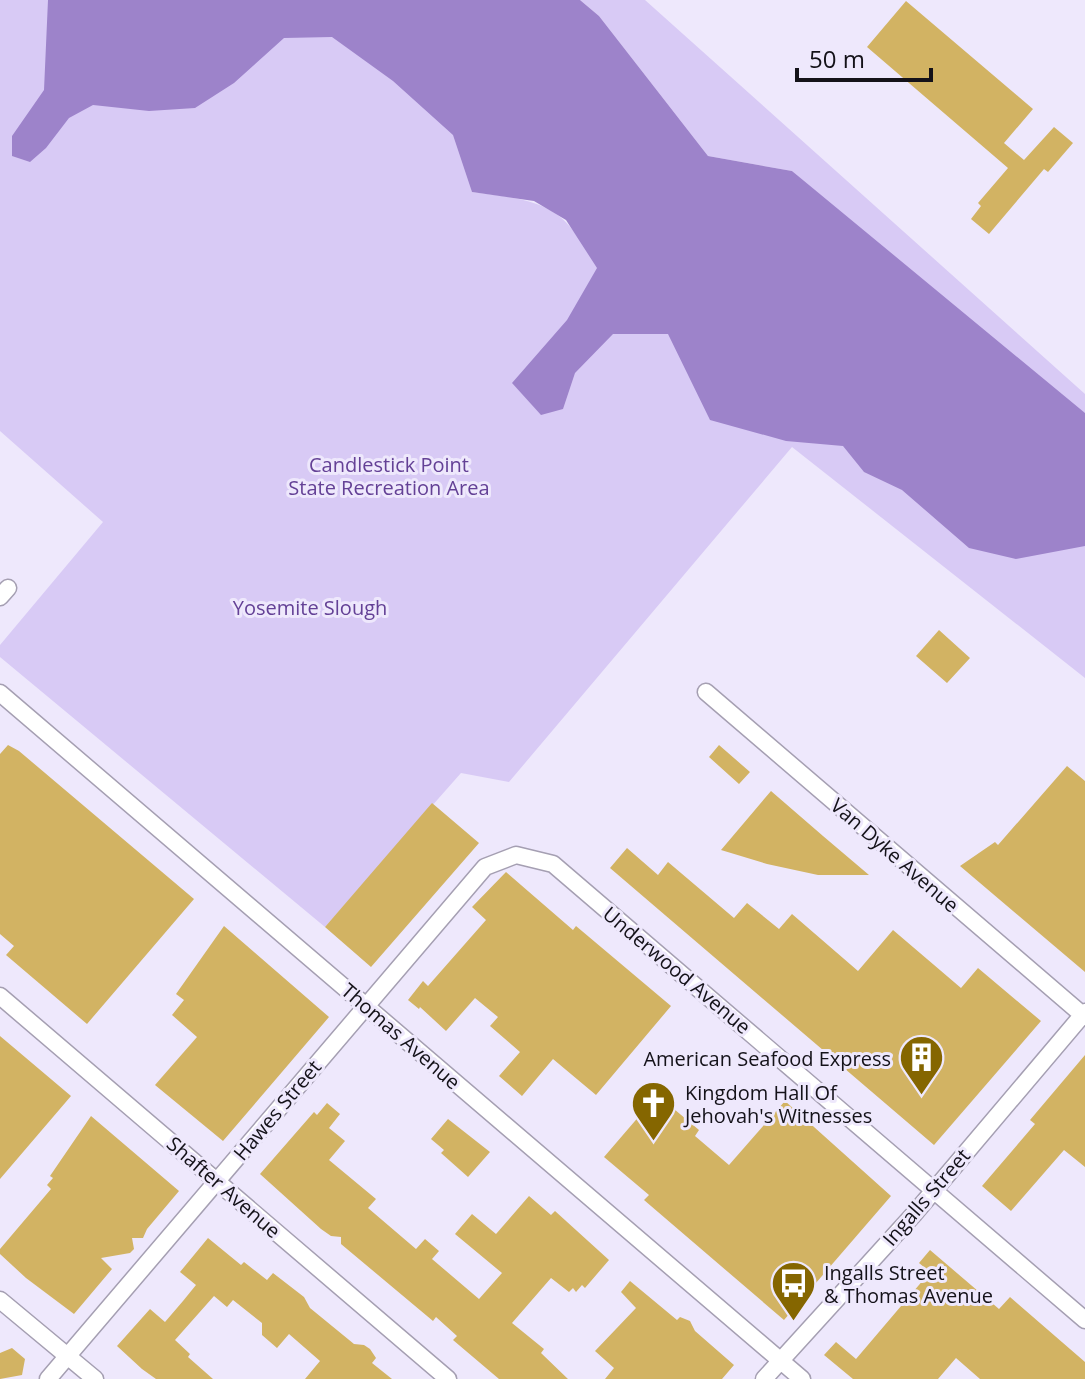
<svg xmlns="http://www.w3.org/2000/svg" width="1085" height="1379" font-family="'Open Sans',sans-serif">
<style>
.green{fill:#d8caf5}
.water{fill:#9d83ca}
.building{fill:#d2b363}
.lines{fill:none;stroke-linecap:round;stroke-linejoin:round}
.street-casing{stroke:#a59fb2;stroke-width:19}
.street{stroke:#fff;stroke-width:16}
.labels{text-anchor:middle;dominant-baseline:central;stroke-width:6;stroke-linejoin:round;paint-order:stroke}
.park-label{font-size:20px;fill:#644196;stroke:#eee8fc}
.street-label{font-size:20px;fill:#141219;stroke:#eee8fc}
.poi-label{font-size:20px;fill:#141219;stroke:#eee8fc;text-anchor:start}
</style>
<rect width="100%" height="100%" fill="#eee8fc"/>
<path class="green" d="M0,0H319L462,122L472,192C513,198 553,198 577,236L1085,505V678L792,447L509,782L461,773L325,927L0,657V645L103,522L0,431Z
M580,0H645L1085,394V427L792,171L708,156L599,16Z"/>
<path class="water" d="M48,0H580L599,16L708,156L792,171L1085,413V546L1016,559L969,548L902,490L864,472L843,446L786,441L710,420L668,334H613L575,373L563,409L541,415L512,383L567,320L597,268L566,220L534,201L472,192L453,135L393,81L332,37L284,38L234,83L195,108L149,111L93,105L69,118L46,148L30,162L12,156V136L44,90Z"/>
<path class="building" d="M906,1L1033,109L1004,143L1024,160L1054,127L1073,143L1048,172L1044,169L989,234L971,219L981,206L978,203L1008,168L867,47Z
M939,630L970,658L947,683L916,656Z
M8,745L19,751L194,899L87,1024L6,955L14,946L0,934V754Z
M719,745L750,772L739,784L709,757Z
M1067,766L1085,781V972L960,866L995,842L998,845Z
M771,791L823,836L869,875H818L767,864L721,850Z
M432,803L479,843L371,967L325,927Z
M627,848L658,875L668,862L734,918L747,903L779,929L792,914L858,971L893,930L961,988L978,968L1041,1021L934,1145L610,868Z
M506,872L573,930L576,926L671,1006L596,1095L553,1059L522,1096L499,1076L520,1052L490,1026L498,1017L475,998L446,1031L420,1007L419,1009L408,1000L423,981L428,986L486,920L472,907Z
M224,926L329,1017L223,1141L155,1085L197,1037L172,1015L184,1000L176,994Z
M0,1036L71,1096L0,1179Z
M1085,1055V1167L1064,1150L1011,1211L982,1186L1035,1124L1030,1120Z
M653,1100L670,1114L674,1109L699,1130L695,1136L729,1165L785,1101L891,1196L784,1320L644,1200L649,1195L604,1157Z
M327,1103L340,1114L329,1128L345,1141L329,1160L376,1199L368,1208L416,1249L425,1239L439,1251L432,1259L479,1299L502,1273L455,1234L472,1214L496,1234L529,1196L551,1215L555,1211L609,1260L585,1288L582,1285L576,1292L573,1288L569,1292L551,1278L512,1323L544,1349L541,1353L568,1379H499L453,1340L457,1336L436,1317L433,1321L341,1244V1237L331,1236L321,1229L260,1174L314,1112L317,1115Z
M91,1116L179,1191L147,1229L143,1238H132L134,1249L130,1253L101,1258L112,1269L74,1314L26,1278L0,1254V1249L51,1189L47,1185L53,1178L50,1176Z
M448,1119L490,1152L468,1177L441,1153L444,1150L431,1139Z
M208,1238L241,1265L244,1262L267,1280L273,1273L304,1297L310,1308L354,1344L364,1345L370,1349L376,1358L372,1363L392,1379H305L320,1361L289,1334L277,1348L262,1335V1323L233,1300L227,1307L214,1296L175,1340L190,1354L188,1357L213,1379H156L142,1369L117,1346L150,1309L165,1322L183,1301L196,1285L180,1272Z
M930,1250L999,1309L1010,1297L1085,1362V1379H980L956,1358L938,1379H853L824,1355L836,1342L856,1359L930,1272L919,1263Z
M630,1281L677,1320L680,1317L690,1321L695,1331L734,1365L722,1379H605L614,1368L595,1351L636,1308L621,1292Z
M12,1348L25,1359L22,1375L0,1379V1353Z"/>
<g class="lines">
<defs>
<path id="street" d="M0,597L8,588
M706,692L1085,1017
M0,693L802,1379
M0,996L448,1379
M0,1300L95,1379
M48,1379L485,867L516,855L553,864L1085,1320
M764,1379L914,1214L1085,1012"/>
</defs>
<use href="#street" class="street-casing"/>
<use href="#street" class="street"/>
</g>
<defs>
<symbol id="building-pin" viewBox="-11 -11 22 30"><path d="M0 17L-7.5 6A9.5 9.5 0 1 1 7.5 6Z" fill="#856600" stroke="#eee8fc"/><path d="M-4-6H4V6H1V3H-1V6H-4ZM-2.5-4.3h1.7v1.8h-1.7ZM.8-4.3h1.7v1.8H.8ZM-2.5-1h1.7V.8h-1.7ZM.8-1h1.7V.8H.8Z" fill="#fff"/></symbol>
<symbol id="church-pin" viewBox="-11 -11 22 30"><path d="M0 17L-7.5 6A9.5 9.5 0 1 1 7.5 6Z" fill="#856600" stroke="#eee8fc"/><path d="M-1.2-6h2.4v3.5h3.3v2.4h-3.3V6h-2.4V-.1h-3.3v-2.4h3.3Z" fill="#fff"/></symbol>
<symbol id="bus-pin" viewBox="-11 -11 22 30"><path d="M0 17L-7.5 6A9.5 9.5 0 1 1 7.5 6Z" fill="#856600" stroke="#eee8fc"/><path d="M-5-6H5V4H4V6H2V4H-2V6H-4V4H-5ZM-3.5-4V0h7V-4ZM-3.5 1.2v1.5H-2V1.2ZM2 1.2v1.5H3.5V1.2Z" fill="#fff"/></symbol>
</defs>
<g fill-rule="evenodd">
<use href="#building-pin" x="896" y="1032" width="51" height="69"/>
<use href="#church-pin" x="628" y="1078" width="51" height="69"/>
<use href="#bus-pin" x="768" y="1258" width="51" height="69"/>
</g>
<g class="labels">
<g class="park-label">
<text x="389" y="464">Candlestick Point<tspan x="389" dy="23">State Recreation Area</tspan></text>
<text x="310" y="607">Yosemite Slough</text>
</g>
<g class="street-label">
<text transform="translate(895 855) rotate(41)">Van Dyke Avenue</text>
<text transform="translate(677 970) rotate(40)">Underwood Avenue</text>
<text transform="translate(401 1036) rotate(41)">Thomas Avenue</text>
<text transform="translate(277 1110) rotate(-50)">Hawes Street</text>
<text transform="translate(224 1187) rotate(41)">Shafter Avenue</text>
<text transform="translate(926 1197) rotate(-49)">Ingalls Street</text>
</g>
<g class="poi-label">
<text x="891" y="1058" text-anchor="end">American Seafood Express</text>
<text x="685" y="1092">Kingdom Hall Of<tspan x="685" dy="23">Jehovah's Witnesses</tspan></text>
<text x="824" y="1272">Ingalls Street<tspan x="824" dy="23">&amp; Thomas Avenue</tspan></text>
</g>
</g>
<path d="M797 68v12h134v-12" fill="none" stroke="#141219" stroke-width="4"/>
<text x="809" y="68" font-size="24" fill="#141219" stroke="#eee8fc" stroke-width="6" paint-order="stroke">50 m</text>
</svg>
